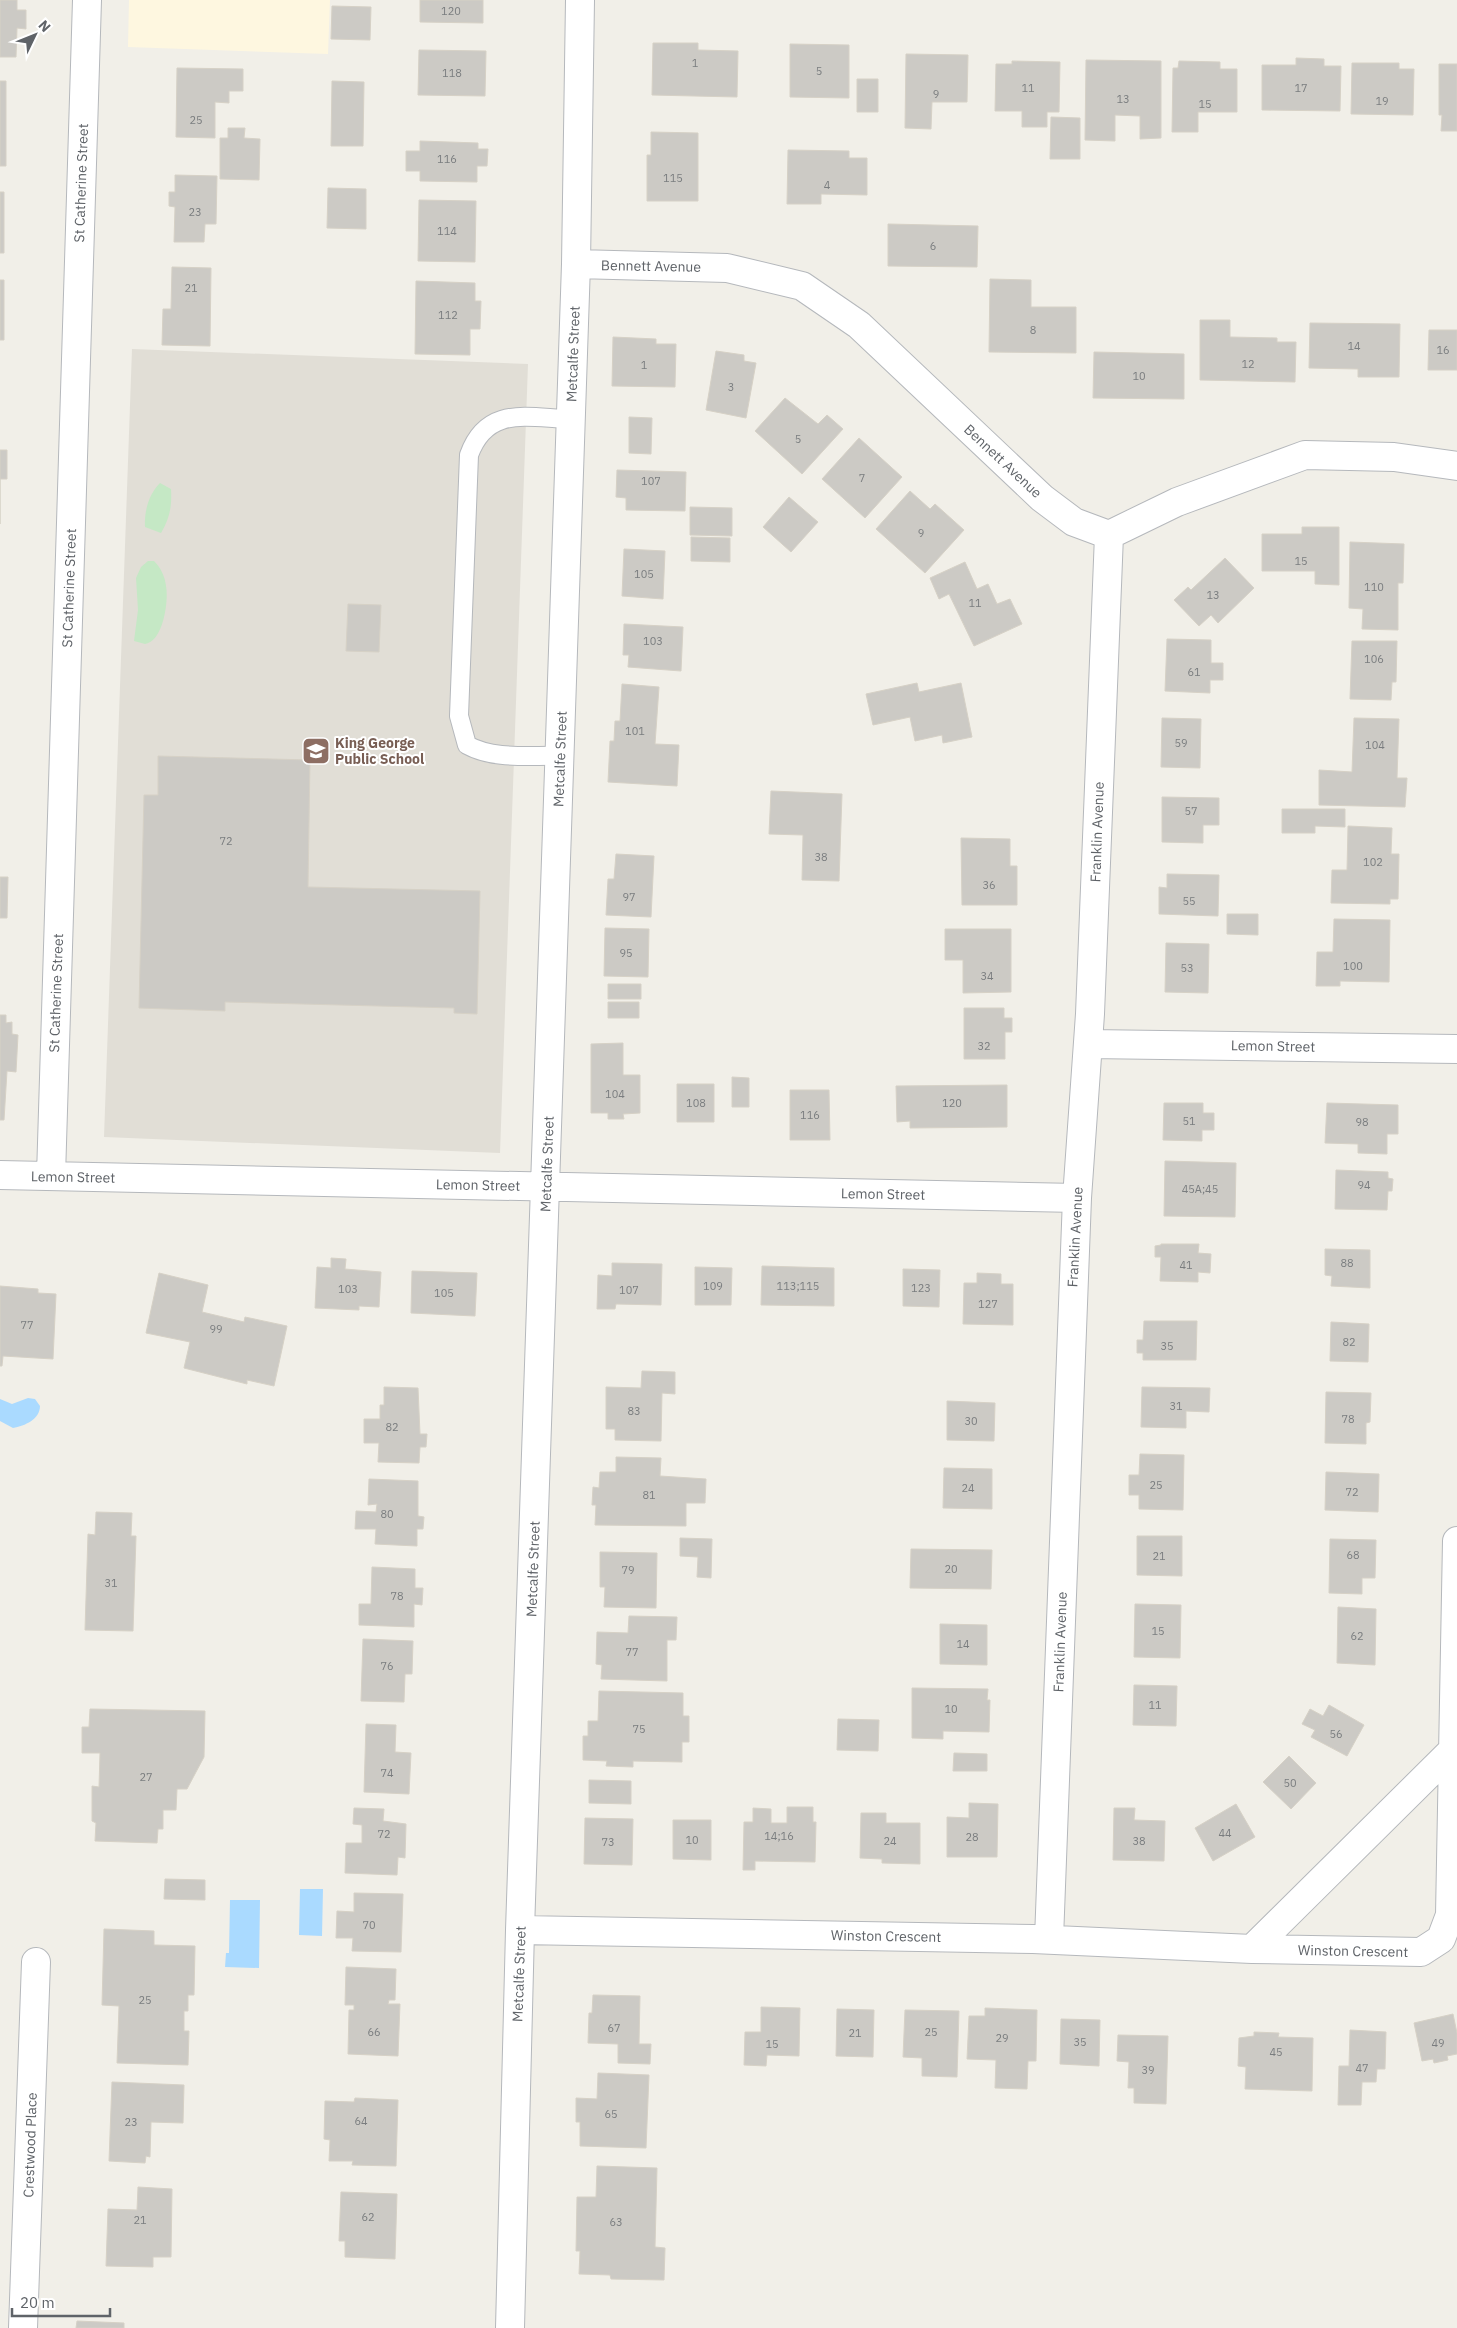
<svg xmlns="http://www.w3.org/2000/svg" width="1457" height="2328" font-family="'IBM Plex Sans',sans-serif">
<style>
.commercial{fill:#fef7e0}
.education{fill:#e1ded6}
.green{fill:#c5e8c5}
.water{fill:#aadaff}
.building{fill:#cccac5;stroke:#d6d1c6}
.lines{fill:none;stroke-linecap:round;stroke-linejoin:round}
.lane-casing{stroke:#b5b8bc;stroke-width:20}
.street-casing{stroke:#b5b8bc;stroke-width:30}
.lane{stroke:#fff;stroke-width:18}
.street{stroke:#fff;stroke-width:28}
.labels{text-anchor:middle;dominant-baseline:central;stroke-width:4;stroke-linejoin:round;paint-order:stroke}
.number-label{font-size:11px;fill:#7a7d7f}
.street-label{font-size:14px;fill:#5f6368;stroke:#fff}
.education-label{font-size:14px;font-weight:bold;fill:#785e54;stroke:#fff;text-anchor:start}
</style>
<rect width="100%" height="100%" fill="#f1efe8"/>
<path class="commercial" d="M129,0H330L328,54L128,47Z"/>
<path class="education" d="M132,349L528,364L500,1153L104,1137Z"/>
<path class="green" d="M160,483L171,489C172,506 170,518 161,533L145,527C144,511 149,494 160,483Z
M148,561H154C161,568 165,577 166,586C169,601 163,642 145,644L134,641L138,610L136,578L141,567Z"/>
<path class="water" d="M28,1398L35,1399L40,1406C40,1419 25,1426 13,1428L0,1421V1399L12,1404Z
M300,1889H323L322,1936L299,1935Z
M230,1900H260L259,1968L225,1967L226,1953H229Z"/>
<path class="building" d="M0,0H17V10H26V29L17,28L16,57H0Z
M420,0H483V23L420,22Z
M332,6L371,7L370,40L331,39Z
M653,43H698V50L738,51L737,97L652,95Z
M790,44L849,45V98L790,97Z
M419,50L486,51L485,96L418,95Z
M906,54L968,55L967,102H932L931,129L905,128Z
M1296,58L1324,59V66H1341L1340,111L1262,110V65H1296Z
M1086,60L1161,61V138L1140,139V116L1115,115V141L1085,140Z
M1012,61L1060,62L1059,112H1047V127H1022V111H995L996,64H1012Z
M1179,61L1220,62V69H1237V112H1198V132H1172L1173,68H1178Z
M1352,63H1399V69H1414L1413,115L1351,114Z
M1439,64H1457V131H1441L1442,115H1439Z
M177,68L243,69V91H229V103L215,102V138L176,137Z
M857,79H878V112H857Z
M0,81H6V166H0Z
M332,81L364,82L363,146H331Z
M1051,117L1080,118V159H1050Z
M228,128H245L244,138L260,139L259,180L220,179V138H228Z
M651,132L698,133V201H647V155H651Z
M420,141L478,143V149H488L487,166H477V182L420,181V171H406V151H420Z
M788,150L849,151V158H867V195L821,194V204H787Z
M175,175L217,176L216,224H205L204,242H174L175,207L169,206V192H175Z
M328,188L366,189V229L327,228Z
M0,192H4V253H0Z
M419,200L476,201L475,262L418,261Z
M888,224L978,226L977,267L888,266Z
M172,267L211,268L210,346L162,345L163,309H171Z
M990,279L1031,280V307H1076V353L989,352Z
M0,280H4V340H0Z
M416,281L475,283V301H481L480,329H470V355L415,354Z
M1200,320H1230V337L1277,338V342H1296L1295,382L1200,380Z
M1310,323L1400,324L1399,377H1358V369L1309,368Z
M1429,330H1457V370H1428Z
M613,337L656,339V344H676L675,387L612,386Z
M716,351L744,355V361L756,363L746,418L706,410Z
M1094,352L1184,354V399L1093,398Z
M785,398L818,424L827,415L843,429L802,474L755,431Z
M629,417L652,418L651,454L629,453Z
M859,438L902,477L865,518L822,479Z
M0,450H7V479H0V524Z
M617,470L686,472L685,511L626,510V498L616,497Z
M910,491L930,509L935,504L964,530L925,573L876,529Z
M789,497L818,522L791,552L763,527Z
M690,507L732,508V536L690,535Z
M1302,527H1339V585L1315,584V571H1262V534H1302Z
M691,537L730,538V562L691,561Z
M1350,542L1404,544L1403,583H1398V630L1362,629L1363,609L1349,608Z
M624,549L665,551L663,599L622,596Z
M1225,558L1254,588L1218,623L1211,615L1199,626L1174,600L1188,587L1191,590Z
M965,562L977,589L988,584L997,604L1010,599L1022,624L974,646L949,594L939,599L930,578Z
M348,604L381,605L379,652L346,651Z
M624,624L683,627L681,671L628,667L629,655H623Z
M1167,639L1211,640V663H1223V680H1210V693L1165,691Z
M1352,641H1397L1396,682H1392L1391,700L1350,699Z
M917,683L919,692L961,683L972,737L943,743L942,735L915,741L910,717L873,725L866,694Z
M622,684L659,687L655,744L679,745L677,786L608,782L610,741H614L615,721H620Z
M1162,718L1201,719L1200,768L1161,767Z
M1354,718L1399,719L1397,778H1407L1405,807L1319,805V770L1352,772Z
M158,756L310,760L308,887L480,891L477,1014L454,1013V1008L225,1002V1011L139,1008L144,795H158Z
M771,791L842,794L839,881L802,880L803,835L769,834Z
M1162,797L1219,798V825H1203V843L1162,842Z
M1282,809H1345V827L1315,826V833H1282Z
M1348,826L1392,828L1391,854H1399L1398,899H1390V904L1331,903L1332,870H1347Z
M961,838L1010,839V866H1017V905H962Z
M616,854L654,856L651,917L606,915L608,879H614Z
M1167,874L1219,875L1218,916L1159,914V887L1167,888Z
M0,877H8L7,918H0Z
M1227,914H1258V935L1227,934Z
M1334,919L1390,920L1389,982L1340,981V986H1316L1317,952H1333Z
M605,928L649,929L648,977L604,976Z
M945,929H1011V992L963,993V960H945Z
M1166,943L1209,944L1208,993L1165,992Z
M608,984H641V999H608Z
M608,1002H639V1018H608Z
M964,1008H1004V1018H1012V1032H1005V1059H964Z
M0,1015H6V1023L12,1022V1034L18,1035L16,1072L7,1071L4,1120H0Z
M623,1043V1075H640V1113L623,1114L624,1119H608V1113H591V1044Z
M732,1077L749,1078V1107H732Z
M677,1084H714V1122H677Z
M1007,1085V1127L910,1128V1121L897,1122L896,1086Z
M790,1090H829L830,1140H790Z
M1164,1103H1203V1113H1214V1130H1202V1141L1163,1140Z
M1327,1103L1398,1105V1134H1387V1154L1358,1153V1144L1325,1143Z
M1165,1161L1236,1163L1235,1217L1164,1216Z
M1336,1170L1388,1172V1178L1393,1179L1392,1191H1388L1387,1210L1335,1209Z
M1161,1244H1199L1198,1253L1211,1254L1210,1273L1198,1272V1282L1160,1281L1161,1257H1155V1246L1161,1245Z
M1325,1249L1370,1250V1288L1331,1286L1332,1276L1325,1275Z
M331,1258L346,1259L345,1269L381,1272L379,1307L359,1306V1310L315,1308L317,1267L331,1268Z
M612,1263L662,1264L661,1305L616,1304L615,1309H597L598,1275L612,1276Z
M762,1266L834,1268V1306L761,1305Z
M695,1267L732,1268L731,1305H695Z
M903,1269L940,1270L939,1307L903,1306Z
M412,1271L477,1273L475,1316L411,1313Z
M159,1273L208,1285L202,1312L244,1322L245,1317L287,1326L274,1386L247,1380V1384L184,1368L190,1342L146,1333Z
M977,1273L1001,1274V1284H1013V1325L963,1324L964,1283H977Z
M0,1286L38,1289V1293L56,1294L53,1359L3,1356L2,1366H0Z
M1144,1321H1197L1196,1360H1143V1353H1137V1340H1143Z
M1331,1322L1369,1324L1368,1362L1330,1361Z
M642,1371L675,1372V1394L662,1393L661,1441L615,1440V1429H606V1387L641,1388Z
M384,1387L418,1388L420,1434H427L426,1447H420L419,1463L378,1462L379,1443H364V1419H380V1405H384Z
M1142,1387L1210,1388L1209,1412L1186,1411V1428L1141,1427Z
M1326,1392L1371,1393L1370,1422L1366,1423V1444L1325,1443Z
M947,1401L995,1403L994,1441L947,1440Z
M1140,1454L1184,1455L1183,1510L1139,1509V1495H1129V1475H1139Z
M616,1457L661,1458L660,1476L706,1479L705,1503H686V1526L595,1525L596,1505H592L593,1487L599,1488L600,1472H616Z
M944,1468L992,1469V1509L943,1508Z
M1326,1472L1379,1474L1378,1512L1325,1510Z
M369,1479L418,1481V1516L424,1517L423,1529H417V1546L375,1544L376,1529H355L356,1511L376,1512L377,1504L368,1505Z
M96,1512L132,1513L131,1536H136L133,1631L85,1630L88,1534L95,1535Z
M1137,1536H1182V1576L1137,1575Z
M680,1538L712,1539L711,1578L697,1577L698,1557L680,1556Z
M1330,1539L1376,1540L1375,1578H1362V1594L1329,1593Z
M911,1549L992,1550L991,1589L910,1588Z
M600,1552L657,1553L656,1608L604,1607L605,1587H600Z
M372,1567L415,1569V1588H423L422,1605L414,1604V1627L359,1625V1604H371Z
M1135,1604L1181,1605L1180,1658L1134,1657Z
M1338,1607L1376,1609L1375,1665L1337,1663Z
M629,1616L677,1617L676,1640H667V1681L601,1679L602,1665L596,1664L597,1632L628,1633Z
M940,1624L987,1625V1665L940,1664Z
M363,1639L413,1641L412,1674H405L404,1702L361,1701Z
M1134,1685L1177,1686L1176,1726L1133,1725Z
M912,1688L988,1689L987,1700H990L989,1732L943,1731V1739L912,1738Z
M599,1691L683,1693V1716H689V1742H682V1762L633,1761V1767L606,1766L607,1761L583,1760V1736H588V1721H598Z
M1329,1705L1364,1725L1347,1756L1311,1737L1315,1730L1302,1724L1310,1709L1323,1716Z
M90,1709L205,1711L204,1757L187,1789H177L176,1810H163V1829H158L157,1843L95,1841L96,1823L92,1821V1786L99,1787L100,1753H82V1727H89Z
M838,1719L879,1720L878,1751L837,1750Z
M366,1724L396,1725L395,1752L411,1753L409,1794L364,1792Z
M954,1753L987,1754V1771H953Z
M1289,1756L1316,1783L1291,1809L1263,1782Z
M589,1780L631,1781V1804L589,1803Z
M969,1803L998,1804L997,1857H947V1817L969,1818Z
M1236,1804L1255,1837L1213,1861L1195,1828Z
M787,1807H813V1822H816L815,1862L755,1861V1870H743L744,1822H753V1808L771,1809V1823H787Z
M354,1808L384,1809L383,1821L406,1824L405,1858L398,1857L397,1875L345,1873L346,1843H362V1825L353,1824Z
M1114,1808H1135L1134,1820L1165,1821L1164,1861L1113,1860Z
M861,1813H886V1823H920V1864L882,1863V1859L860,1858Z
M585,1818L633,1819L632,1865L584,1864Z
M673,1820H711V1860L673,1859Z
M165,1879L205,1880V1900L164,1899Z
M354,1893L403,1894L401,1952L352,1951L353,1938H336L337,1911L354,1912Z
M104,1929L154,1931V1945L195,1946L194,1995H188V2011H184V2031H189L188,2065L117,2063L119,2006L102,2005Z
M346,1967L396,1969L395,2000H389L388,2004H400L398,2056L348,2054L349,2010H354V2005H345Z
M593,1995L640,1996L639,2044H651L650,2064L618,2063V2044L588,2043L589,2013H592Z
M761,2007L800,2008L799,2056L767,2055L766,2066L744,2065L745,2032H761Z
M985,2008L1037,2010L1036,2061H1028L1027,2089L995,2088L996,2060L967,2059L969,2016H985Z
M837,2009L874,2010L873,2057L836,2056Z
M905,2010L959,2011L957,2077L922,2076V2058L903,2057Z
M1453,2014L1457,2033V2054L1447,2056L1448,2060L1434,2063L1433,2059L1422,2061L1414,2023Z
M1061,2019L1100,2020L1099,2066L1060,2064Z
M1350,2030L1386,2032L1385,2069H1377L1376,2082H1362L1361,2105H1338L1339,2066H1349Z
M1254,2032L1279,2033L1278,2037L1313,2038L1312,2091L1245,2089L1246,2067L1238,2066L1239,2038L1254,2036Z
M1118,2035L1168,2036L1166,2104L1134,2103V2088H1128L1129,2062L1117,2061Z
M598,2073L649,2075L646,2148L580,2146V2122H576V2098L597,2099Z
M112,2082L184,2085L183,2123L151,2122L150,2157L146,2156L145,2163L109,2161Z
M355,2098L398,2100L396,2166L352,2165L353,2161H329L330,2140L324,2139L325,2101L354,2102Z
M597,2166L657,2168L655,2247L665,2248L664,2280L611,2279L610,2275L579,2274L580,2251H576L577,2197H596Z
M138,2187L172,2189L171,2257H153V2267L106,2266L108,2209L137,2210Z
M341,2192L397,2194L395,2259L345,2257V2241H339Z
M77,2321L124,2323V2328H76Z"/>
<g class="lines">
<defs>
<path id="lane" d="M560,756C530,755 494,760 467,745L459,716L469,455C487,405 528,418 570,419"/>
<path id="street" d="M576,264L727,268L802,286L859,325L1042,498L1074,522L1109,535L1177,502L1305,455L1394,457L1457,466
M1089,1044L1457,1049
M0,1175L1077,1198
M51,1176L87,0
M520,1930L1033,1939L1252,1949L1421,1952L1441,1939L1450,1915L1457,1541
M1049,1939L1077,1198L1090,1014L1109,535
M1252,1949L1452,1751
M23,2328L36,1962
M510,2328L520,1930L576,264L580,0"/>
</defs>
<use href="#lane" class="lane-casing"/>
<use href="#street" class="street-casing"/>
<use href="#lane" class="lane"/>
<use href="#street" class="street"/>
</g>
<defs>
<symbol id="school-square" viewBox="-11 -11 22 22"><rect x="-9" y="-9" width="18" height="18" rx="4" fill="#8d6e63" stroke="#fff"/><path d="M0-5L7-2L0 1L-7-2ZM-4 1L0 2.5L4 1V4Q0 6-4 4Z" fill="#fff"/></symbol>
</defs>
<g fill-rule="evenodd">
<use href="#school-square" x="300" y="735" width="32" height="32"/>
</g>
<g class="labels">
<g class="number-label">
<text x="451" y="11">120</text>
<text x="695" y="63">1</text>
<text x="819" y="71">5</text>
<text x="452" y="73">118</text>
<text x="1028" y="88">11</text>
<text x="1301" y="88">17</text>
<text x="936" y="94">9</text>
<text x="1123" y="99">13</text>
<text x="1382" y="101">19</text>
<text x="1205" y="104">15</text>
<text x="196" y="120">25</text>
<text x="447" y="159">116</text>
<text x="673" y="178">115</text>
<text x="827" y="185">4</text>
<text x="195" y="212">23</text>
<text x="447" y="231">114</text>
<text x="933" y="246">6</text>
<text x="191" y="288">21</text>
<text x="448" y="315">112</text>
<text x="1033" y="330">8</text>
<text x="1354" y="346">14</text>
<text x="1443" y="350">16</text>
<text x="1248" y="364">12</text>
<text x="644" y="365">1</text>
<text x="1139" y="376">10</text>
<text x="731" y="387">3</text>
<text x="798" y="439">5</text>
<text x="862" y="478">7</text>
<text x="651" y="481">107</text>
<text x="921" y="533">9</text>
<text x="1301" y="561">15</text>
<text x="644" y="574">105</text>
<text x="1374" y="587">110</text>
<text x="1213" y="595">13</text>
<text x="975" y="603">11</text>
<text x="653" y="641">103</text>
<text x="1374" y="659">106</text>
<text x="1194" y="672">61</text>
<text x="635" y="731">101</text>
<text x="1181" y="743">59</text>
<text x="1375" y="745">104</text>
<text x="1191" y="811">57</text>
<text x="226" y="841">72</text>
<text x="821" y="857">38</text>
<text x="1373" y="862">102</text>
<text x="989" y="885">36</text>
<text x="629" y="897">97</text>
<text x="1189" y="901">55</text>
<text x="626" y="953">95</text>
<text x="1353" y="966">100</text>
<text x="1187" y="968">53</text>
<text x="987" y="976">34</text>
<text x="984" y="1046">32</text>
<text x="615" y="1094">104</text>
<text x="696" y="1103">108</text>
<text x="952" y="1103">120</text>
<text x="810" y="1115">116</text>
<text x="1189" y="1121">51</text>
<text x="1362" y="1122">98</text>
<text x="1364" y="1185">94</text>
<text x="1200" y="1189">45A;45</text>
<text x="1347" y="1263">88</text>
<text x="1186" y="1265">41</text>
<text x="713" y="1286">109</text>
<text x="798" y="1286">113;115</text>
<text x="921" y="1288">123</text>
<text x="348" y="1289">103</text>
<text x="629" y="1290">107</text>
<text x="444" y="1293">105</text>
<text x="988" y="1304">127</text>
<text x="27" y="1325">77</text>
<text x="216" y="1329">99</text>
<text x="1349" y="1342">82</text>
<text x="1167" y="1346">35</text>
<text x="1176" y="1406">31</text>
<text x="634" y="1411">83</text>
<text x="1348" y="1419">78</text>
<text x="971" y="1421">30</text>
<text x="392" y="1427">82</text>
<text x="1156" y="1485">25</text>
<text x="968" y="1488">24</text>
<text x="1352" y="1492">72</text>
<text x="649" y="1495">81</text>
<text x="387" y="1514">80</text>
<text x="1353" y="1555">68</text>
<text x="1159" y="1556">21</text>
<text x="951" y="1569">20</text>
<text x="628" y="1570">79</text>
<text x="111" y="1583">31</text>
<text x="397" y="1596">78</text>
<text x="1158" y="1631">15</text>
<text x="1357" y="1636">62</text>
<text x="963" y="1644">14</text>
<text x="632" y="1652">77</text>
<text x="387" y="1666">76</text>
<text x="1155" y="1705">11</text>
<text x="951" y="1709">10</text>
<text x="639" y="1729">75</text>
<text x="1336" y="1734">56</text>
<text x="387" y="1773">74</text>
<text x="146" y="1777">27</text>
<text x="1290" y="1783">50</text>
<text x="1225" y="1833">44</text>
<text x="384" y="1834">72</text>
<text x="779" y="1836">14;16</text>
<text x="972" y="1837">28</text>
<text x="692" y="1840">10</text>
<text x="890" y="1841">24</text>
<text x="1139" y="1841">38</text>
<text x="608" y="1842">73</text>
<text x="369" y="1925">70</text>
<text x="145" y="2000">25</text>
<text x="614" y="2028">67</text>
<text x="374" y="2032">66</text>
<text x="931" y="2032">25</text>
<text x="855" y="2033">21</text>
<text x="1002" y="2038">29</text>
<text x="1080" y="2042">35</text>
<text x="1438" y="2043">49</text>
<text x="772" y="2044">15</text>
<text x="1276" y="2052">45</text>
<text x="1362" y="2068">47</text>
<text x="1148" y="2070">39</text>
<text x="611" y="2114">65</text>
<text x="361" y="2121">64</text>
<text x="131" y="2122">23</text>
<text x="368" y="2217">62</text>
<text x="140" y="2220">21</text>
<text x="616" y="2222">63</text>
</g>
<g class="street-label">
<text transform="translate(81 183) rotate(-88)">St Catherine Street</text>
<text transform="translate(651 266) rotate(1)">Bennett Avenue</text>
<text transform="translate(573 354) rotate(-88)">Metcalfe Street</text>
<text transform="translate(1003 461) rotate(43)">Bennett Avenue</text>
<text transform="translate(69 588) rotate(-88)">St Catherine Street</text>
<text transform="translate(560 759) rotate(-88)">Metcalfe Street</text>
<text transform="translate(1097 832) rotate(-88)">Franklin Avenue</text>
<text transform="translate(56 993) rotate(-88)">St Catherine Street</text>
<text transform="translate(1273 1046) rotate(1)">Lemon Street</text>
<text transform="translate(547 1164) rotate(-88)">Metcalfe Street</text>
<text transform="translate(73 1177) rotate(1)">Lemon Street</text>
<text transform="translate(478 1185) rotate(1)">Lemon Street</text>
<text transform="translate(883 1194) rotate(1)">Lemon Street</text>
<text transform="translate(1075 1237) rotate(-87)">Franklin Avenue</text>
<text transform="translate(533 1569) rotate(-88)">Metcalfe Street</text>
<text transform="translate(1060 1642) rotate(-88)">Franklin Avenue</text>
<text transform="translate(886 1936) rotate(1)">Winston Crescent</text>
<text transform="translate(1353 1951) rotate(1)">Winston Crescent</text>
<text transform="translate(519 1974) rotate(-88)">Metcalfe Street</text>
<text transform="translate(30 2145) rotate(-88)">Crestwood Place</text>
</g>
<g class="education-label">
<text x="335" y="743">King George<tspan x="335" dy="16">Public School</tspan></text>
</g>
</g>
<g transform="translate(35 35) rotate(47)" stroke="#ffffff" stroke-width="4" paint-order="stroke">
<path d="M0-4L9 19L0 12L-9 19Z" fill="#5f6368"/>
<text y="-8" font-size="14" font-weight="bold" text-anchor="middle" fill="#5f6368">N</text>
</g>
<path d="M12 2308v8h98v-8" fill="none" stroke="#5f6368" stroke-width="2.5"/>
<text x="20" y="2308" font-size="15" fill="#5f6368" stroke="#ffffff" stroke-width="4" paint-order="stroke">20 m</text>
</svg>
